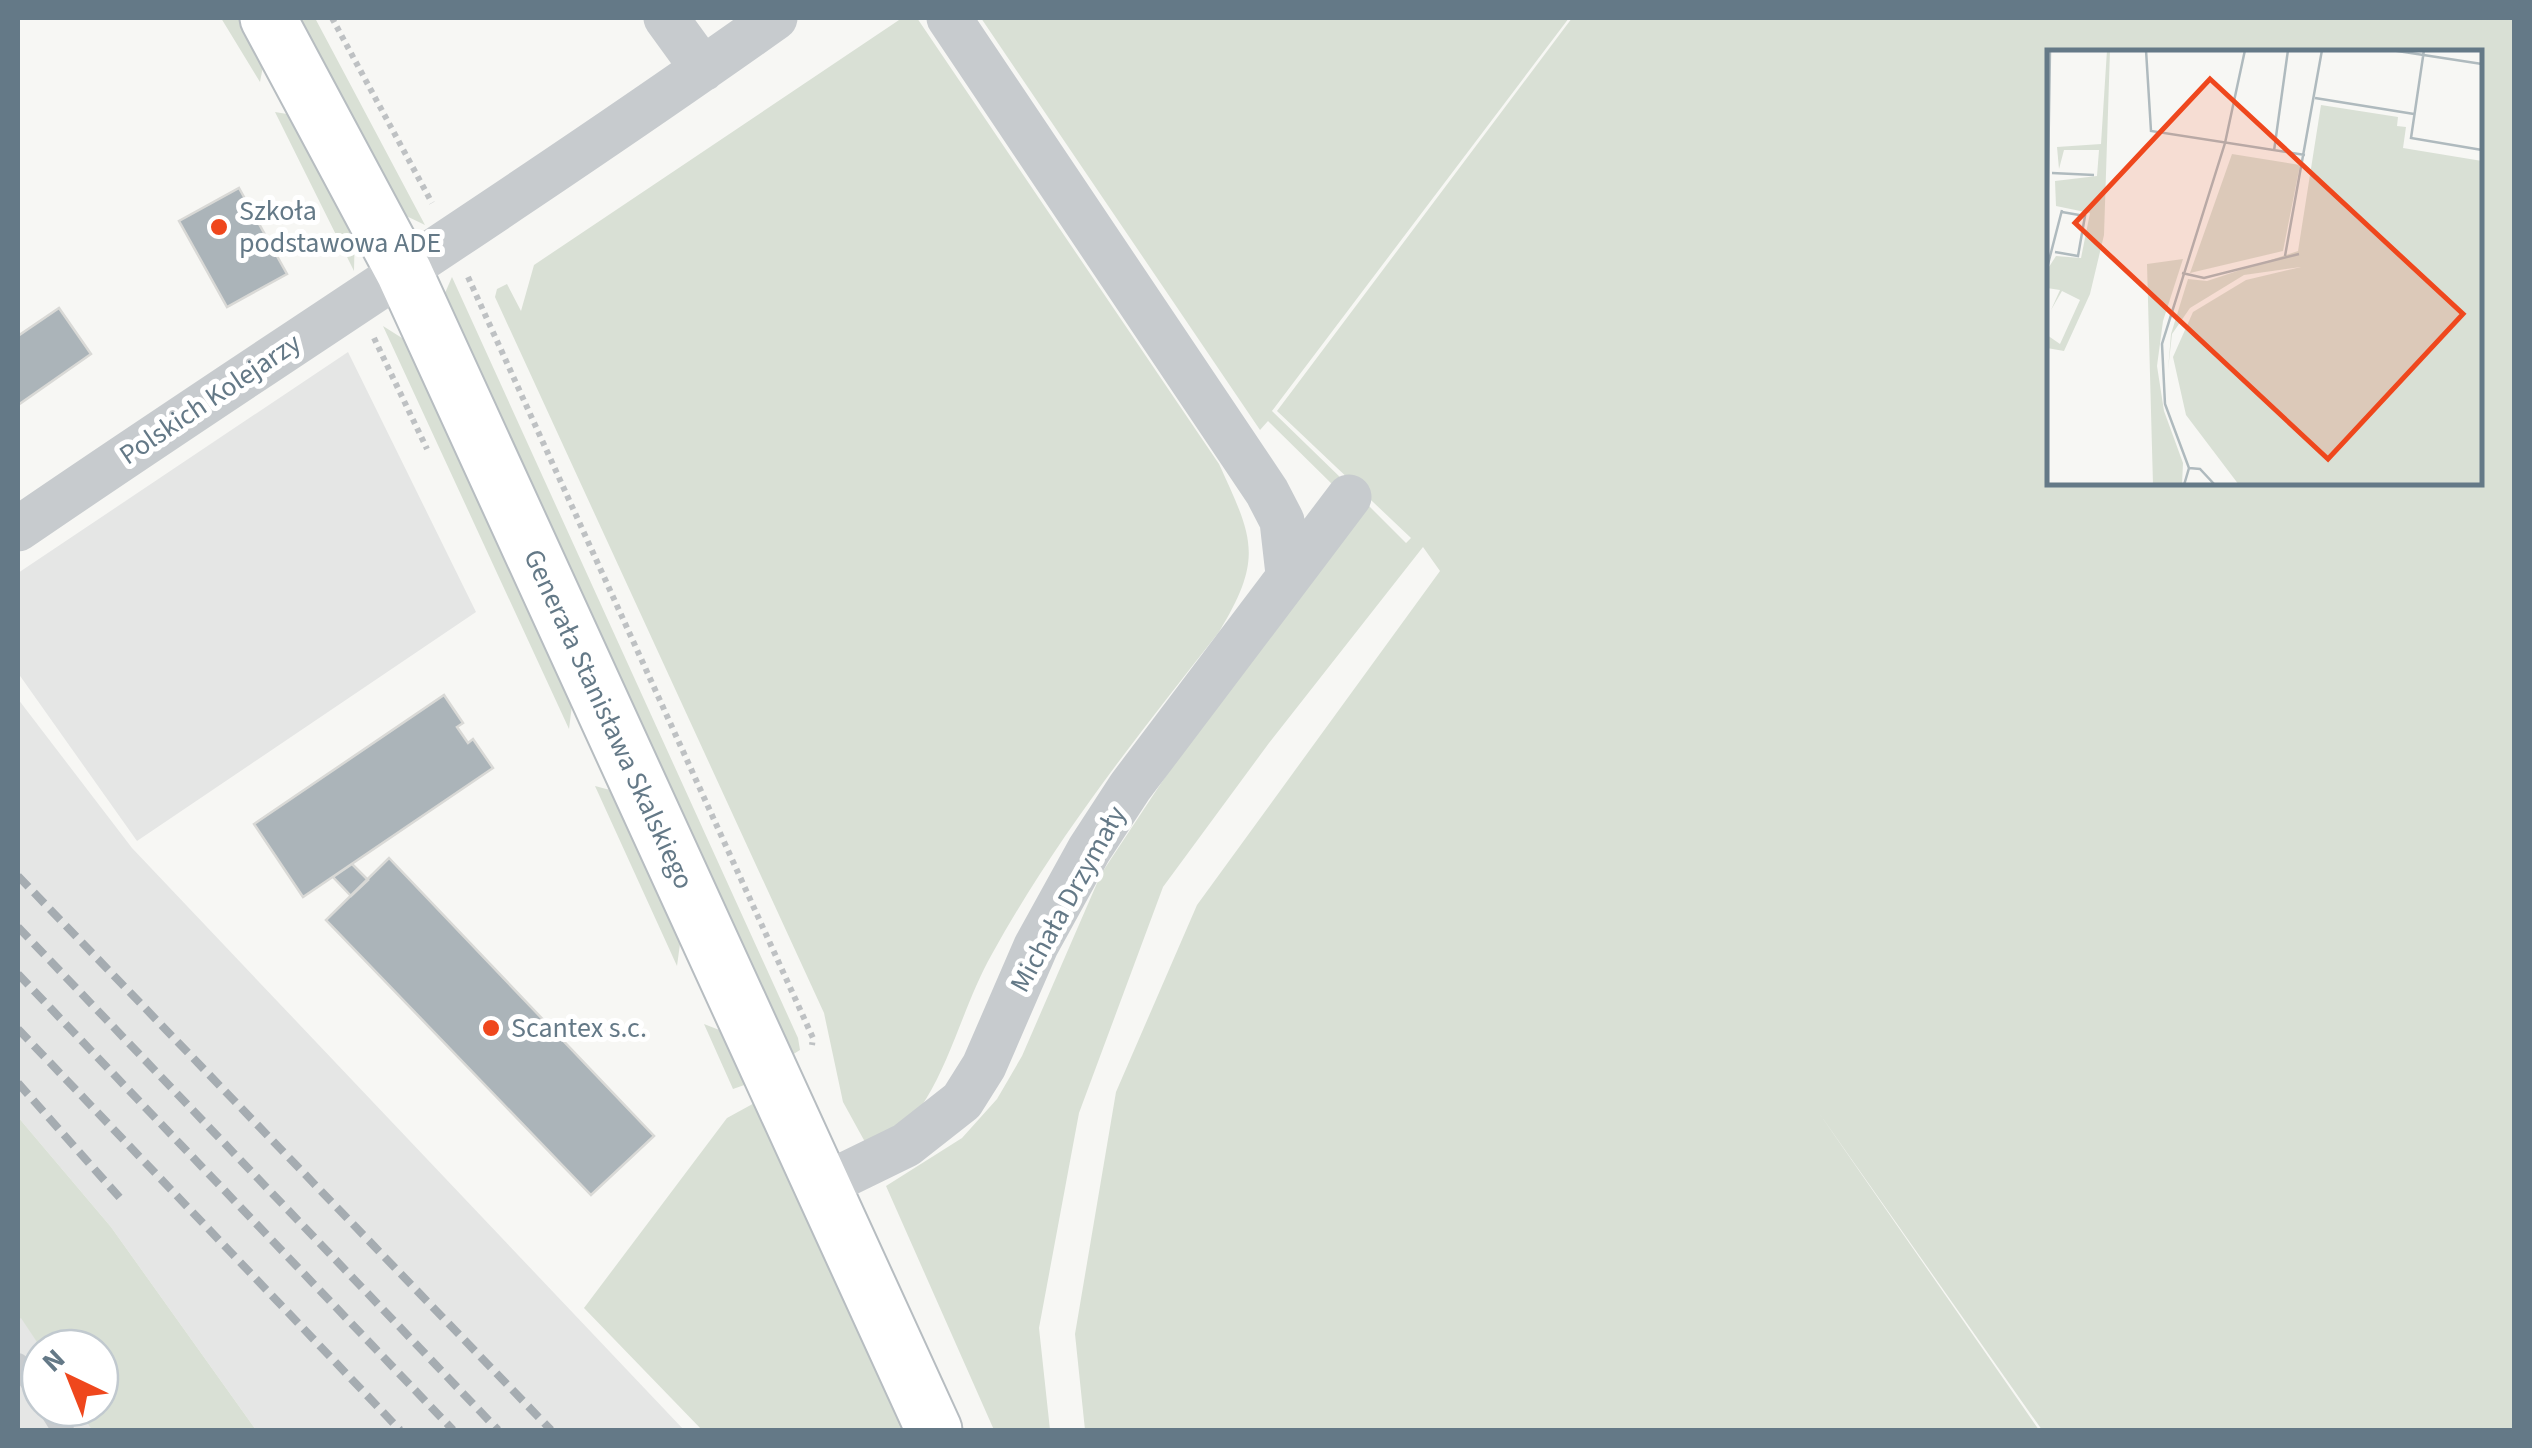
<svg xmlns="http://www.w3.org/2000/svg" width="2532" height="1448" font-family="'Source Sans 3',sans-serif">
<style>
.built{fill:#e5e6e5}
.green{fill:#d9e0d5;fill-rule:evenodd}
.building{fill:#abb4b9;stroke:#d9d9d6;stroke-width:2.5}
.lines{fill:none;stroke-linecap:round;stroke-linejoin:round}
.secondary-casing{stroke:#b7bdc1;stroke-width:59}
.path{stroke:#bec1c3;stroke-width:6;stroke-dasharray:5 5;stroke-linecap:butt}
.lane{stroke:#c7cbce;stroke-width:22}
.street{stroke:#c7cbce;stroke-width:45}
.secondary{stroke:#fff;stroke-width:55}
.rail{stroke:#a5acb1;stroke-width:8;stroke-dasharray:15 8;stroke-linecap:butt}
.poi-dot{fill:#ef471d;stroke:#fff;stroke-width:4}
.labels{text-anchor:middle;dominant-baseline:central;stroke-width:10;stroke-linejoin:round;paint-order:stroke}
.poi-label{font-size:28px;fill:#647987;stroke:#fff;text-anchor:start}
.street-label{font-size:28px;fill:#647987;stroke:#fff}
.inset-road{fill:none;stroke:#afbabe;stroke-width:2.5}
.view{fill:#ef471d;fill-opacity:0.15;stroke:#ef471d;stroke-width:5}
.inset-edge{fill:none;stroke:#647987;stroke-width:5}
</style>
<rect width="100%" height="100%" fill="#f7f7f4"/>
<path class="built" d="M348,352L476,612L137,841L18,673V573Z
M18,699L132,848L684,1430H256L111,1227L18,1117Z
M18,1271L66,1348H40V1408H100L118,1430H18Z"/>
<path class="green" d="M221,18H243L265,56L260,82Z
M292,18H315L425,225L398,212Z
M902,18H917L1219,464C1253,538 1264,558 1219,632C1138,735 1056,838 992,954C966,1000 952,1057 926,1099C913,1121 887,1130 865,1142L843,1102L824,1013L495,297L497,289L507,284L521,311L534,265Z
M981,18H1569L1272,411L1343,480L1335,487L1268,421L1260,430Z
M1572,18H2514V1430H2042L1819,1113L2039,1430H1085L1075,1334L1116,1092L1197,905L1440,571L1423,547L1269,743L1163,887L1079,1113L1039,1328L1050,1430H994L886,1186L962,1138L997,1099L1022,1056L1101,874L1189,741L1369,506L1406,543L1411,538L1277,411ZM2050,52H2480V482H2050Z
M275,112L293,115L355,225L354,271Z
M452,277L798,1038L800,1050L787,1058L446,317L445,293Z
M383,326L413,345L573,697L569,729Z
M595,786L610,790L621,801L682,929L677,966Z
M704,1024L727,1033L750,1083L733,1089Z
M758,1101L908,1430H702L584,1308L727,1118Z
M18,1117L111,1227L256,1430H92L78,1408H100V1348H41L21,1318L18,1320Z"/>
<path class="building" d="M239,188L287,274L227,307L179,221Z
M59,308L91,354L18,405V336Z
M444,695L463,723L457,727L468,743L473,739L493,768L303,897L254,824Z
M389,858L654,1136L591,1195L326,920Z
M352,864L368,880L351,896L333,877Z"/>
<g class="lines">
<defs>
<g id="secondary">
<path id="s1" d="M268,18L404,272L934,1430"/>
</g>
</defs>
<use href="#secondary" class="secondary-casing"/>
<path class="path" d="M332,18L432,203
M468,277L813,1038L812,1045
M374,338L427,449"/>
<path class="lane" d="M18,1364L40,1394
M49,1408L63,1430"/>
<path class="street" d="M666,18L703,69
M949,18L1267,492L1282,521L1288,574
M18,529C269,357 527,194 775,18
M822,1186L906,1145L962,1101L984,1066L1036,946L1089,850L1130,787L1349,497"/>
<use href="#secondary" class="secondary"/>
<path class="rail" d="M18,876L551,1430
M18,927L498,1430
M18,974L453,1430
M18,1029L400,1430
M18,1083L120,1198"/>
</g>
<g class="poi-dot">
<circle cx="219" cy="227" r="10"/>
<circle cx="491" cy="1028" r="10"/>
</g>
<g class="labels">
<g class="poi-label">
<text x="239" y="211">Szkoła<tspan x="239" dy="32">podstawowa ADE</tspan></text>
<text x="511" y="1028">Scantex s.c.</text>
</g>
<g class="street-label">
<text transform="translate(210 399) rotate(-34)">Polskich Kolejarzy</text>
<text stroke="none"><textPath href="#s1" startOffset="780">Generała Stanisława Skalskiego</textPath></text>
<text transform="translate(1068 899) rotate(-61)">Michała Drzymały</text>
</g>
</g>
<g transform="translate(2047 50)">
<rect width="435" height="435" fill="#f7f7f4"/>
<path d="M60,0H63L57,185L43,244L17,301L0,298V285L13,294L33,250L15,241L4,260L13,240L0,238V220L9,206L34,208L43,163L9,156L8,131L50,126L52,100H17L12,119L10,97L54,94ZM274,55L351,67L350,76L359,77L356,98L435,111V435H192L139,365L126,307L146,262L199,230L254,217L197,225L143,258L125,284L121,320L124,284L141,229L160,231L251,201ZM185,104L253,115L236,201L143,223ZM136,209L116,271L110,316L117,361L136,413L135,435H106L100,214Z" fill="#d9e0d5"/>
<path class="inset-road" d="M99,0L104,81L258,105M344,0L435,14M377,0L364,88L435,100M268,48L367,64M227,101L241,0M5,123L47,125M0,189L3,0M8,202L31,206L38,166L15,162M238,206L275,0M0,218L15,160M135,223L157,228L252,204M142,418L153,419L168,435M137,435L142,418L118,354L115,294L178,93L198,0"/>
<path class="view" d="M163,29L416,264L281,409L28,173Z"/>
<rect width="435" height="435" class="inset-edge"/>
</g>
<rect width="2532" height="1448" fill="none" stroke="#647987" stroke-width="40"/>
<g transform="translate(70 1378) rotate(317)"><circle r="48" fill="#ffffff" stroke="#c1c9cf" stroke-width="2.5"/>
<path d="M0-8L18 38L0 25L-18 38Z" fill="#ef471d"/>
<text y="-15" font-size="28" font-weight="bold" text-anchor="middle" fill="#647987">N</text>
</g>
</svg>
